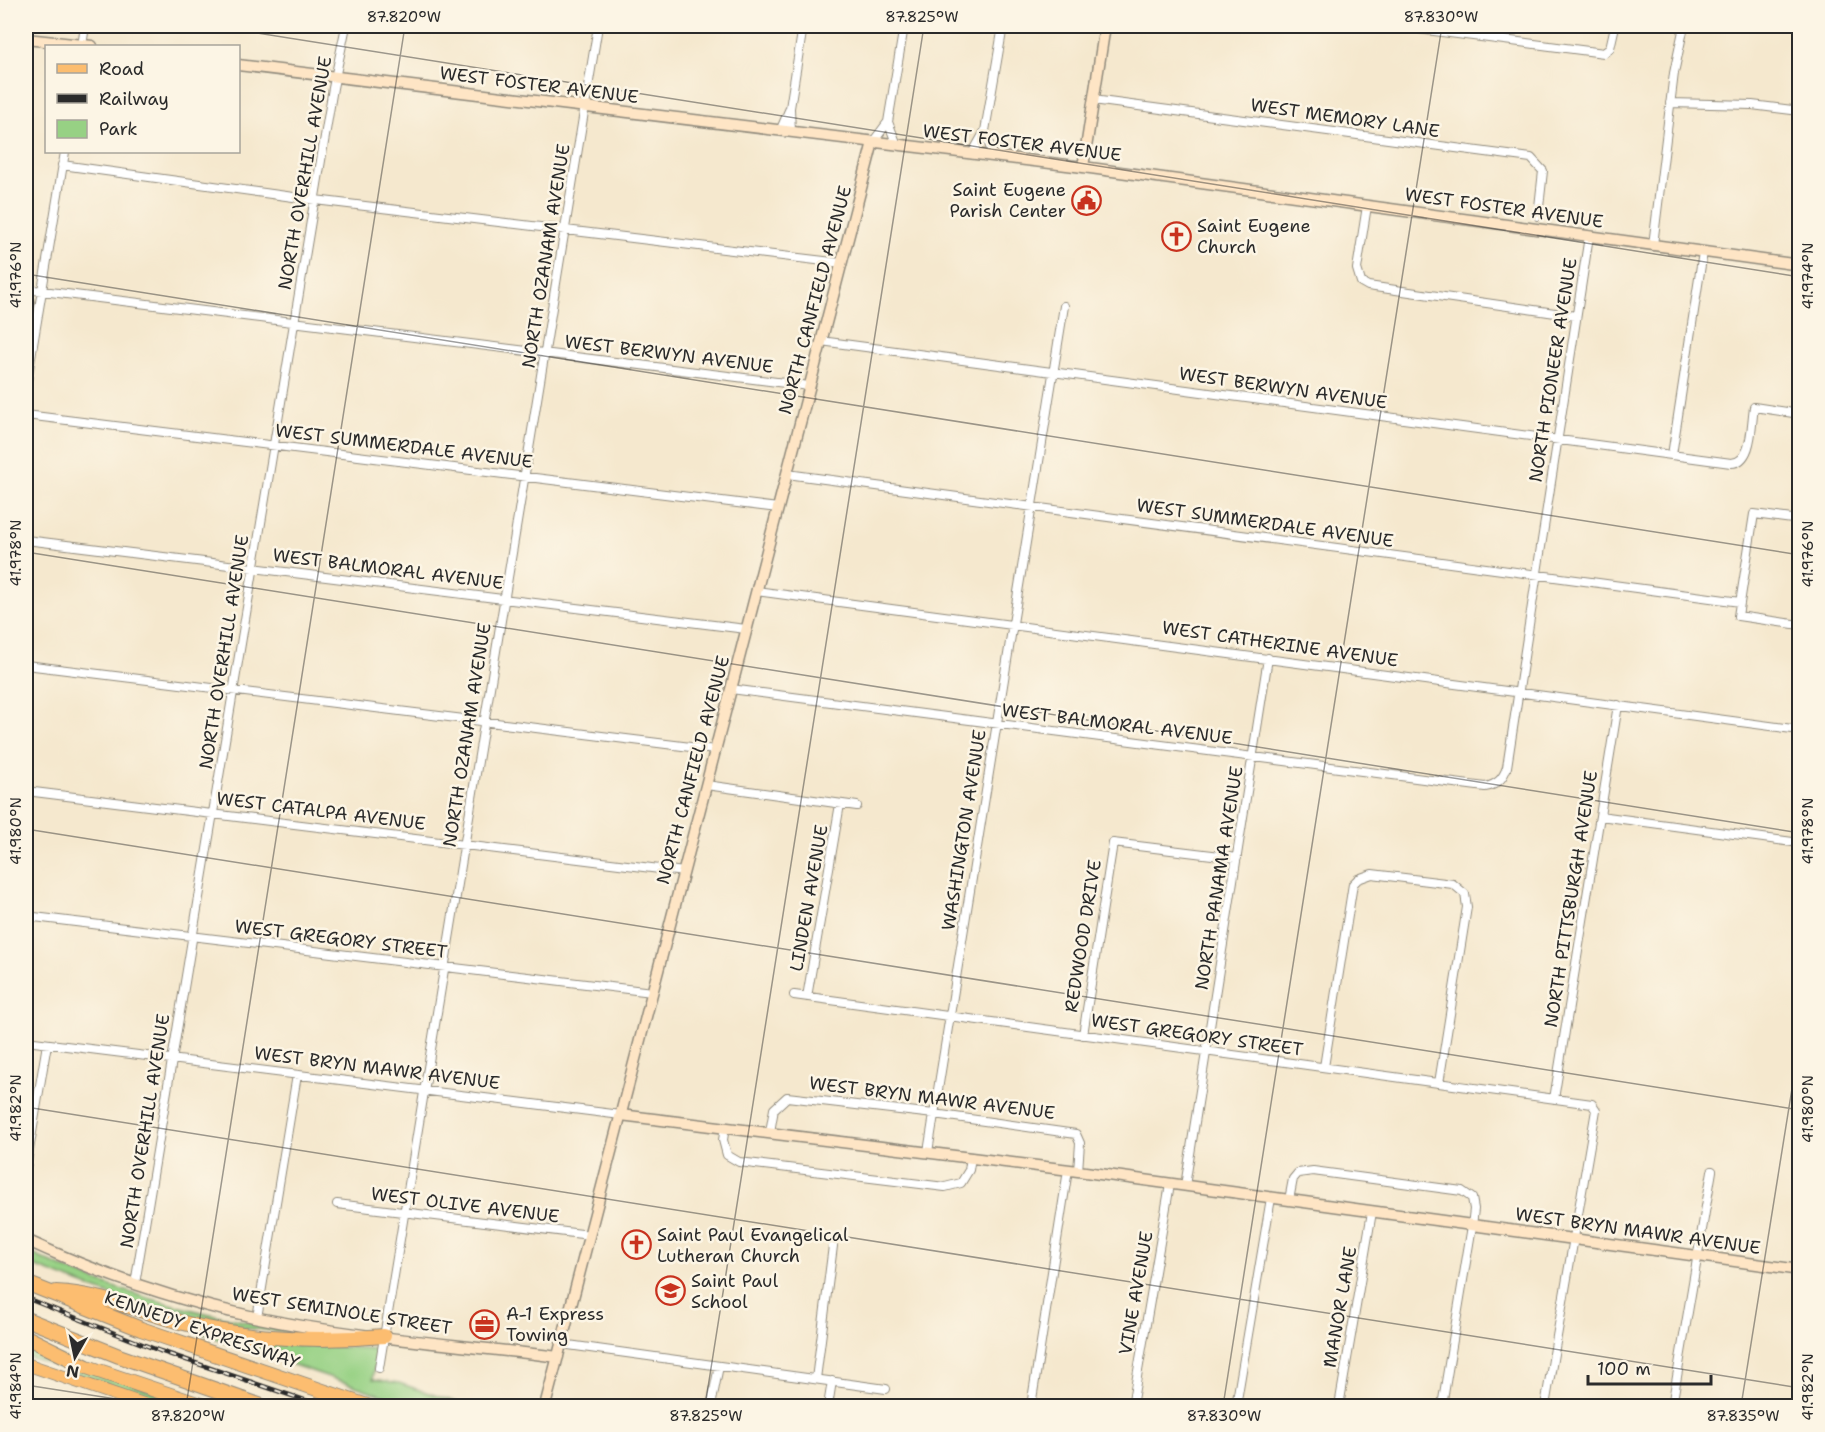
<svg xmlns="http://www.w3.org/2000/svg" width="1825" height="1432" font-family="'Shantell Sans',sans-serif">
<style>
.green{fill:#97d184;stroke:#617e58;stroke-width:1.5}
.lines{fill:none;stroke-linecap:round;stroke-linejoin:round}
.street-casing{stroke:#908a7c;stroke-width:10}
.secondary-casing{stroke:#908a7c;stroke-width:13}
.primary-casing{stroke:#908a7c;stroke-width:14}
.highway-casing{stroke:#908a7c;stroke-width:16}
.street{stroke:#fff;stroke-width:8}
.secondary{stroke:#fee5c5;stroke-width:10}
.primary{stroke:#fcbd6f;stroke-width:12}
.highway{stroke:#fcbd6f;stroke-width:14}
.rail-casing{stroke:#2b2b2b;stroke-width:4.5}
.rail{stroke:#fcf5e5;stroke-width:2;stroke-dasharray:7;stroke-linecap:butt}
.ticks{fill:none;stroke:#2b2b2b;stroke-width:1.5;stroke-opacity:0.45}
.labels{text-anchor:middle;dominant-baseline:central;stroke-width:5;stroke-linejoin:round;paint-order:stroke}
.street-label{font-size:18px;fill:#2b2b2b;stroke:#fcf5e5}
.poi-label{font-size:18px;fill:#2b2b2b;stroke:#fcf5e5;text-anchor:start}
.neatline{fill:none;stroke:#2b2b2b;stroke-width:2}
.ticks-label{font-size:15px;text-anchor:middle;fill:#2b2b2b}
</style>
<rect width="100%" height="100%" fill="#fcf5e5"/>
<filter id="ink" filterUnits="userSpaceOnUse"><feTurbulence type="fractalNoise" baseFrequency=".0167" numOctaves="2"/><feDisplacementMap in="SourceGraphic" scale="12" xChannelSelector="R" yChannelSelector="G"/><feConvolveMatrix kernelMatrix="1 2 1 2 8 2 1 2 1" color-interpolation-filters="sRGB"/></filter>
<filter id="wash" filterUnits="userSpaceOnUse"><feTurbulence type="fractalNoise" baseFrequency=".008" numOctaves="4" result="noise"/><feDisplacementMap in="SourceGraphic" scale="24" xChannelSelector="R" yChannelSelector="G"/><feGaussianBlur stdDeviation="1.35" result="paint"/><feColorMatrix in="noise" values="0 0 0 0 0 0 0 0 0 0 0 0 0 0 0 0 0 1.4 0 .05"/><feComposite in="paint" operator="in"/></filter>
<g filter="url(#wash)">
<rect width="100%" height="100%" fill="#f5e8ce"/>
<path class="green" d="M26,1251C118,1296 217,1319 318,1334L218,1326L123,1300L26,1263Z
M194,1331L256,1342L377,1349L373,1379L399,1383L467,1406H414Z
M26,1344L191,1406H172L26,1356Z"/>
</g>
<g filter="url(#ink)">
<g class="lines">
<defs>
<path id="street" d="M1395,26L1604,53L1610,48L1615,26
M82,46L85,26
M1093,100L1531,158L1543,171L1538,216
M1670,103L1752,105L1800,111
M790,108L791,132
M780,131L790,108L803,26
M985,131L993,156
M873,142L888,122
M897,145L888,122L904,26
M972,154L985,131L1003,26
M62,165L315,200L841,263
M1367,206L1357,269L1361,282L1368,286L1576,316
M1653,245L1674,73L1684,26
M26,289L809,386
M821,341L1731,463C1753,463 1751,424 1754,407L1800,414
M26,387L65,152
M26,415L778,508
M1672,455L1703,252
M787,474L1740,602
M1800,520L1754,514L1738,616L1800,625
M26,540L746,629
M756,591L1800,730
M26,665L715,750
M731,689L1485,787C1497,785 1503,779 1507,767L1589,236
M706,785L857,806
M26,791L684,872
M1600,816L1800,843
M26,916L652,992
M794,995L1592,1104L1596,1110L1545,1406
M807,997L840,804
M1083,1035L1113,843L1237,858
M26,1041L621,1115
M1324,1067L1353,884L1358,879L1372,874L1453,884L1465,894L1467,907L1439,1083
M1554,1099L1618,705
M725,1127L723,1140L727,1155L739,1162L945,1187L961,1183L969,1170L971,1157
M770,1132L774,1109L787,1097L934,1114L1076,1134L1080,1143L1078,1171
M928,1152L1064,306
M26,1168L47,1044
M1185,1186L1268,658
M1289,1200L1293,1179L1298,1173L1313,1171L1462,1191L1472,1198L1474,1209L1472,1226L1442,1406
M337,1204L590,1235
M135,1284L333,88L346,26
M257,1318L297,1075
M561,1344L886,1389
M379,1368L598,26
M816,1379L833,1246
M711,1406L719,1366
M828,1406L832,1381
M1031,1406L1068,1170
M1132,1406L1170,1184
M1236,1406L1271,1198
M1339,1406L1372,1212
M1672,1406L1712,1171"/>
<path id="secondary" d="M26,39L92,46
M238,65L1083,167L1800,265
M1083,167L1105,26
M621,1115L1078,1171L1800,1270
M26,1240C99,1274 175,1300 254,1317C354,1338 457,1344 558,1357
M545,1406L873,142"/>
<path id="primary" d="M26,1364L149,1406"/>
<path id="highway" d="M26,1283L141,1329L367,1406
M56,1292C101,1294 141,1312 184,1323C249,1339 318,1342 384,1336
M26,1319L119,1356L262,1406
M26,1337L87,1367L203,1406"/>
</defs>
<use href="#street" class="street-casing"/>
<use href="#secondary" class="secondary-casing"/>
<use href="#primary" class="primary-casing"/>
<use href="#highway" class="highway-casing"/>
<use href="#street" class="street"/>
<use href="#secondary" class="secondary"/>
<use href="#primary" class="primary"/>
<use href="#highway" class="highway"/>
<defs>
<path id="rail" d="M26,1298L160,1351L322,1406"/>
</defs>
<use href="#rail" class="rail-casing"/>
<use href="#rail" class="rail"/>
</g>
</g>
<path class="ticks" d="M213,26L1800,277M26,274L1800,555M26,552L1800,833M26,829L1800,1110M26,1107L1800,1388M26,1385L161,1406M186,1406L405,26M705,1406L924,26M1223,1406L1442,26M1741,1406L1800,1039"/>
<defs>
<symbol id="civic-ring" viewBox="-11 -11 22 22"><circle r="9.5" fill="#fcf5e5" stroke="#c8321e" stroke-width="1.5"/><path d="M-.6-6.5H3V-4.5H.6V-3L4-1V1h2V6H-6V1h2V-1L-.6-3ZM-1.2 2.5V6h2.4V2.5Z" fill="#c8321e"/></symbol>
<symbol id="church-ring" viewBox="-11 -11 22 22"><circle r="9.5" fill="#fcf5e5" stroke="#c8321e" stroke-width="1.5"/><path d="M-1.2-6h2.4v3.5h3.3v2.4h-3.3V6h-2.4V-.1h-3.3v-2.4h3.3Z" fill="#c8321e"/></symbol>
<symbol id="school-ring" viewBox="-11 -11 22 22"><circle r="9.5" fill="#fcf5e5" stroke="#c8321e" stroke-width="1.5"/><path d="M0-5L7-2L0 1L-7-2ZM-4 1L0 2.5L4 1V4Q0 6-4 4Z" fill="#c8321e"/></symbol>
<symbol id="office-ring" viewBox="-11 -11 22 22"><circle r="9.5" fill="#fcf5e5" stroke="#c8321e" stroke-width="1.5"/><path d="M-6-3h4V-5.5h4V-3h4V5H-6ZM-1-4.5V-3h2v-1.5ZM-6 0V1H6V0Z" fill="#c8321e"/></symbol>
</defs>
<g fill-rule="evenodd">
<use href="#civic-ring" x="1070" y="184" width="33" height="33"/>
<use href="#church-ring" x="1160" y="220" width="33" height="33"/>
<use href="#church-ring" x="620" y="1228" width="33" height="33"/>
<use href="#school-ring" x="654" y="1274" width="33" height="33"/>
<use href="#office-ring" x="468" y="1308" width="33" height="33"/>
</g>
<g class="labels">
<g class="street-label">
<text transform="translate(539 85) rotate(7)">WEST FOSTER AVENUE</text>
<text transform="translate(1345 118) rotate(8)">WEST MEMORY LANE</text>
<text transform="translate(1022 143) rotate(7)">WEST FOSTER AVENUE</text>
<text transform="translate(305 173) rotate(-80)">NORTH OVERHILL AVENUE</text>
<text transform="translate(1504 208) rotate(8)">WEST FOSTER AVENUE</text>
<text transform="translate(546 256) rotate(-81)">NORTH OZANAM AVENUE</text>
<text transform="translate(815 300) rotate(-75)">NORTH CANFIELD AVENUE</text>
<text transform="translate(669 354) rotate(7)">WEST BERWYN AVENUE</text>
<text transform="translate(1553 370) rotate(-81)">NORTH PIONEER AVENUE</text>
<text transform="translate(1283 388) rotate(8)">WEST BERWYN AVENUE</text>
<text transform="translate(404 446) rotate(7)">WEST SUMMERDALE AVENUE</text>
<text transform="translate(1265 523) rotate(8)">WEST SUMMERDALE AVENUE</text>
<text transform="translate(388 569) rotate(7)">WEST BALMORAL AVENUE</text>
<text transform="translate(1280 644) rotate(8)">WEST CATHERINE AVENUE</text>
<text transform="translate(224 652) rotate(-81)">NORTH OVERHILL AVENUE</text>
<text transform="translate(1117 724) rotate(7)">WEST BALMORAL AVENUE</text>
<text transform="translate(467 735) rotate(-81)">NORTH OZANAM AVENUE</text>
<text transform="translate(693 770) rotate(-75)">NORTH CANFIELD AVENUE</text>
<text transform="translate(321 811) rotate(7)">WEST CATALPA AVENUE</text>
<text transform="translate(964 830) rotate(-81)">WASHINGTON AVENUE</text>
<text transform="translate(1219 878) rotate(-81)">NORTH PANAMA AVENUE</text>
<text transform="translate(809 898) rotate(-80)">LINDEN AVENUE</text>
<text transform="translate(1571 899) rotate(-81)">NORTH PITTSBURGH AVENUE</text>
<text transform="translate(1083 936) rotate(-81)">REDWOOD DRIVE</text>
<text transform="translate(341 939) rotate(7)">WEST GREGORY STREET</text>
<text transform="translate(1197 1035) rotate(8)">WEST GREGORY STREET</text>
<text transform="translate(377 1068) rotate(7)">WEST BRYN MAWR AVENUE</text>
<text transform="translate(932 1098) rotate(7)">WEST BRYN MAWR AVENUE</text>
<text transform="translate(145 1131) rotate(-81)">NORTH OVERHILL AVENUE</text>
<text transform="translate(465 1205) rotate(7)">WEST OLIVE AVENUE</text>
<text transform="translate(1638 1231) rotate(8)">WEST BRYN MAWR AVENUE</text>
<text transform="translate(1136 1293) rotate(-80)">VINE AVENUE</text>
<text transform="translate(1340 1307) rotate(-80)">MANOR LANE</text>
<text transform="translate(342 1311) rotate(9)">WEST SEMINOLE STREET</text>
<text transform="translate(202 1330) rotate(19)">KENNEDY EXPRESSWAY</text>
</g>
<g class="poi-label">
<text x="1066" y="190" text-anchor="end">Saint Eugene<tspan x="1066" dy="21">Parish Center</tspan></text>
<text x="1197" y="226">Saint Eugene<tspan x="1197" dy="21">Church</tspan></text>
<text x="657" y="1235">Saint Paul Evangelical<tspan x="657" dy="21">Lutheran Church</tspan></text>
<text x="691" y="1281">Saint Paul<tspan x="691" dy="21">School</tspan></text>
<text x="506" y="1314">A-1 Express<tspan x="506" dy="21">Towing</tspan></text>
</g>
</g>
<rect width="1825" height="1432" fill="none" stroke="#fcf5e5" stroke-width="66"/>
<rect x="45" y="45" width="195" height="108" fill="#fcf5e5" stroke="#a8a49b" stroke-width="1.5"/>
<rect x="57" y="64" width="30" height="9" fill="#fcbd6f" stroke="#a8a49b" stroke-width="1.5"/>
<text x="99" y="75" font-size="18" fill="#2b2b2b">Road</text>
<rect x="57" y="94" width="30" height="9" fill="#2b2b2b" stroke="#a8a49b" stroke-width="1.5"/>
<text x="99" y="105" font-size="18" fill="#2b2b2b">Railway</text>
<rect x="57" y="120" width="30" height="18" fill="#97d184" stroke="#a8a49b" stroke-width="1.5"/>
<text x="99" y="135" font-size="18" fill="#2b2b2b">Park</text>
<g transform="translate(75 1357) rotate(189)" stroke="#fcf5e5" stroke-width="4.5" paint-order="stroke">
<path d="M0-4.5L10 22L0 15L-10 22Z" fill="#2b2b2b"/>
<text y="-9" font-size="16" font-weight="bold" text-anchor="middle" fill="#2b2b2b">N</text>
</g>
<path d="M1588 1375v9h123v-9" fill="none" stroke="#2b2b2b" stroke-width="3"/>
<text x="1597" y="1375" font-size="18" fill="#2b2b2b" stroke="#fcf5e5" stroke-width="4.5" paint-order="stroke">100 m</text>
<rect x="33" y="33" width="1759" height="1366" class="neatline"/>
<g class="ticks-label">
<text x="404" y="22">87.820°W</text>
<text x="922" y="22">87.825°W</text>
<text x="1441" y="22">87.830°W</text>
<text transform="translate(16 275) rotate(-90)" y="5">41.976°N</text>
<text transform="translate(1808 276) rotate(-90)" y="5">41.974°N</text>
<text transform="translate(16 553) rotate(-90)" y="5">41.978°N</text>
<text transform="translate(1808 554) rotate(-90)" y="5">41.976°N</text>
<text transform="translate(16 831) rotate(-90)" y="5">41.980°N</text>
<text transform="translate(1808 831) rotate(-90)" y="5">41.978°N</text>
<text transform="translate(16 1108) rotate(-90)" y="5">41.982°N</text>
<text transform="translate(1808 1109) rotate(-90)" y="5">41.980°N</text>
<text transform="translate(16 1386) rotate(-90)" y="5">41.984°N</text>
<text transform="translate(1808 1387) rotate(-90)" y="5">41.982°N</text>
<text x="188" y="1421">87.820°W</text>
<text x="706" y="1421">87.825°W</text>
<text x="1224" y="1421">87.830°W</text>
<text x="1743" y="1421">87.835°W</text>
</g>
</svg>
